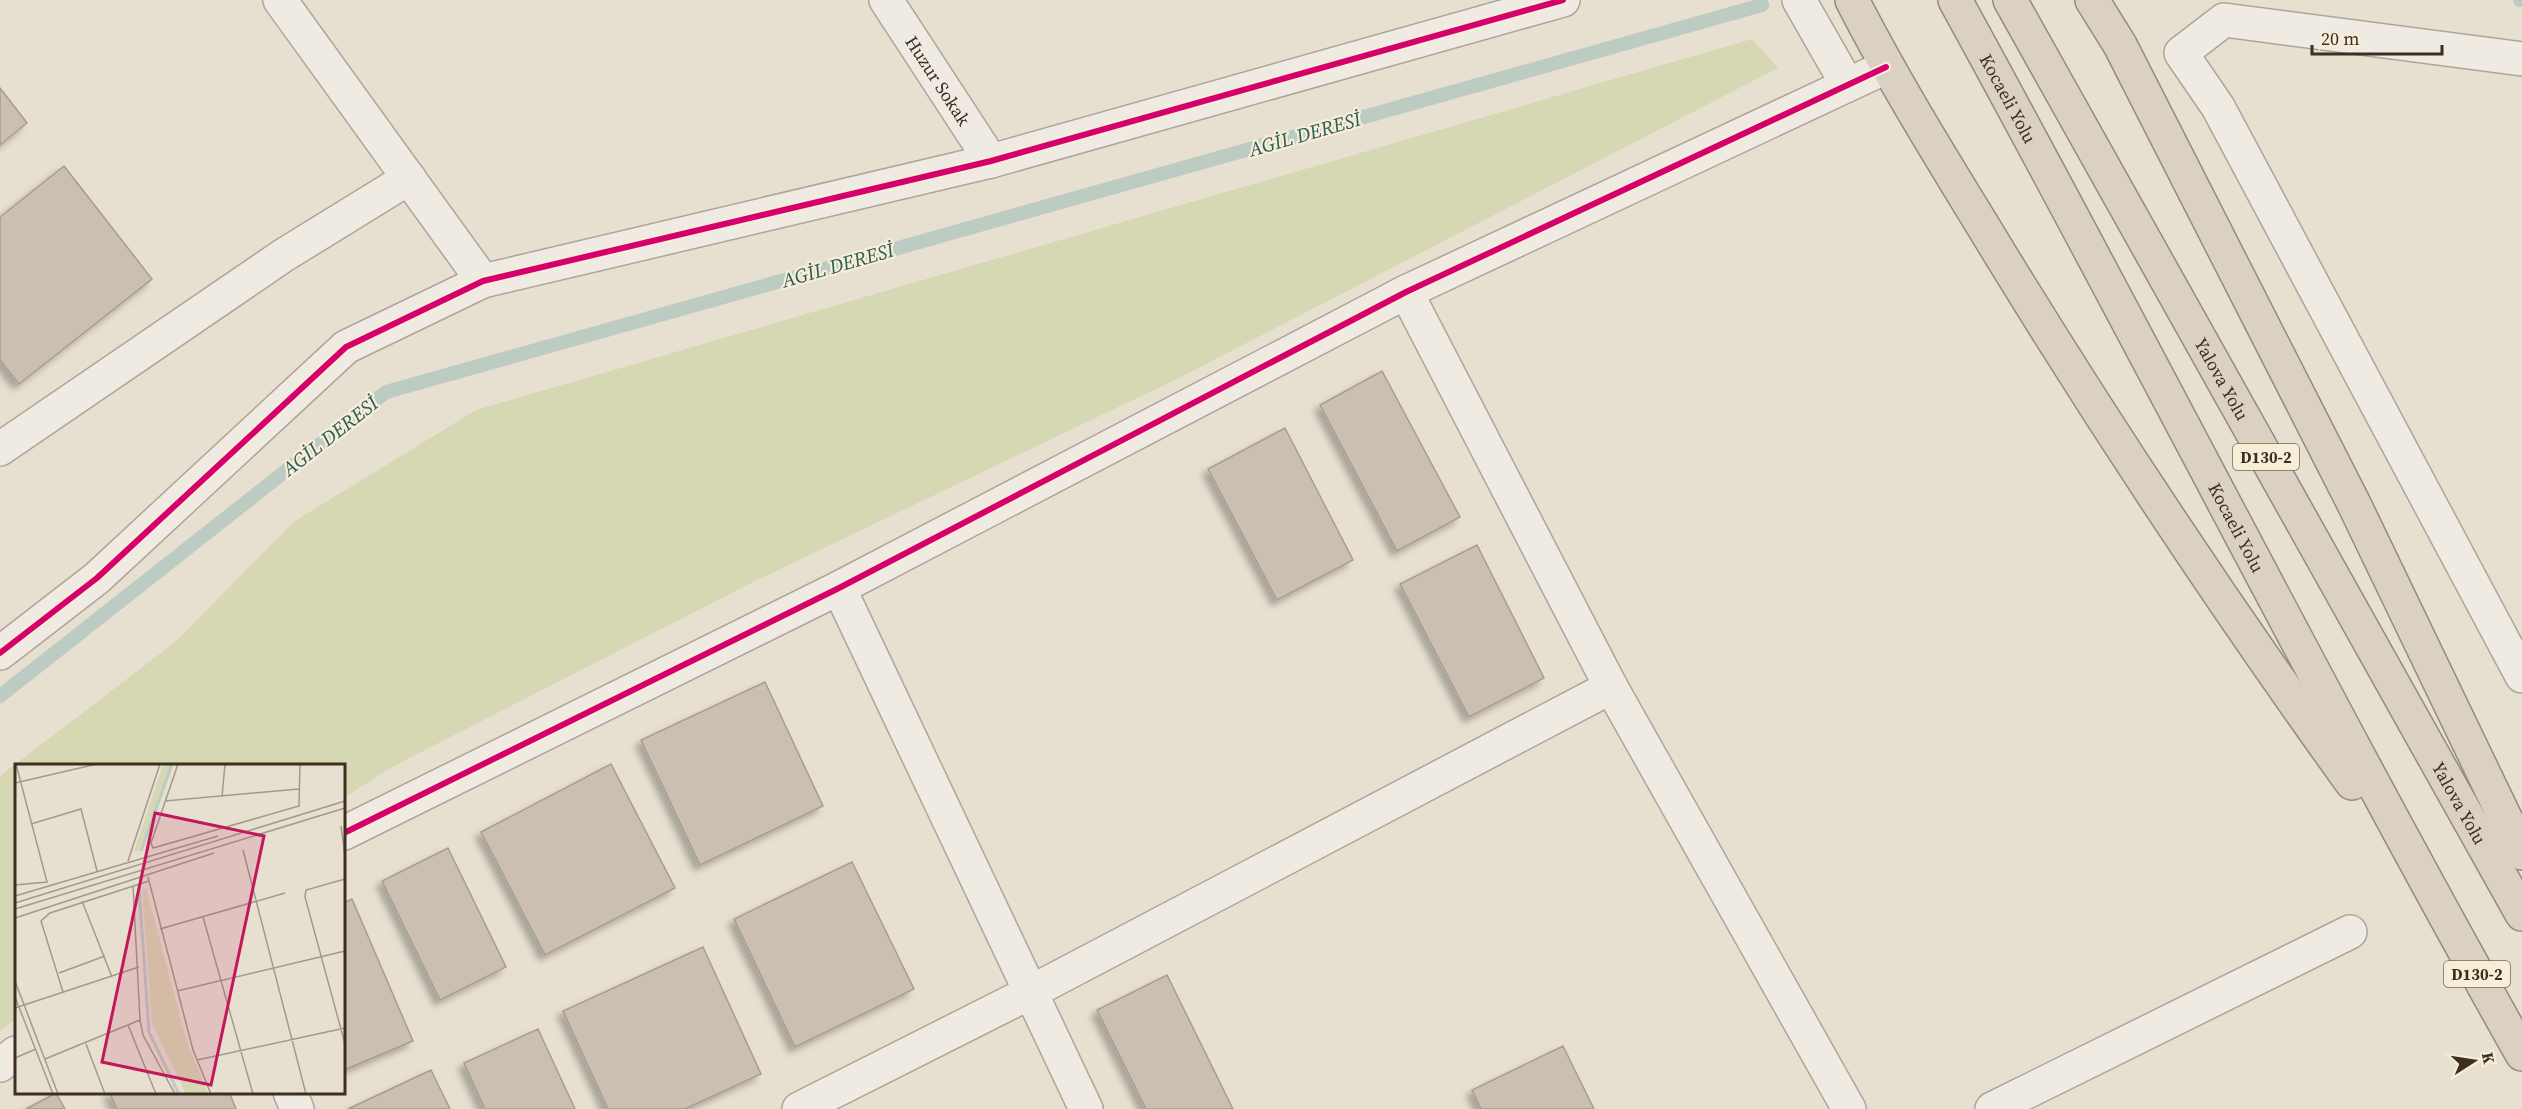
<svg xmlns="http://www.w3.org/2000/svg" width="2522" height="1109" font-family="'Source Serif 4',serif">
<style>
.green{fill:#d6d7b3}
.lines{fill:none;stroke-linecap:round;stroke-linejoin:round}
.stream{stroke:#bcccc2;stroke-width:14}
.building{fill:#cbbfb2;stroke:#a89c90;stroke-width:1.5;filter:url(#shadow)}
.street-casing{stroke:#ada599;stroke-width:36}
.highway-casing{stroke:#928b80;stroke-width:36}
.street{stroke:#efebe3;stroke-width:33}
.highway{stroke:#dad1c2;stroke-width:33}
.cycleway-casing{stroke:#f7eed8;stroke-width:10}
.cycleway{stroke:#d6006c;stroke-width:6}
.labels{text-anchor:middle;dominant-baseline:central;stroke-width:4.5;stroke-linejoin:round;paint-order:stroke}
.shield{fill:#f7eed8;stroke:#756857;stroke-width:1.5}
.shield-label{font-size:16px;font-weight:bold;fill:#3d2e20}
.street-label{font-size:18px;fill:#3d2e20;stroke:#f7eed8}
.water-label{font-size:20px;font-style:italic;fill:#2f5d5a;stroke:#f7eed8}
.inset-river{fill:none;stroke:#bcccc2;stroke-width:3}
.inset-road{fill:none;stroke:#a3998a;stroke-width:1.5}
.view{fill:#c2185b;fill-opacity:0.15;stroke:#c2185b;stroke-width:3}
.inset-edge{fill:none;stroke:#3d2e20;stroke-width:3}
</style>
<defs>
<filter id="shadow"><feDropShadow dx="-5.5" dy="5.5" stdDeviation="3" flood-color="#0004"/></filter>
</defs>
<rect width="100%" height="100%" fill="#e7e0d1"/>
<path class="green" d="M1752,39L1778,68L1179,378L755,581L390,768L344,798V766H16V1019L0,1031V776L174,643L295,521L476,410Z"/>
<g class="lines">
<path class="stream" d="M2520,0H2522
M0,696L386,392L1762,5"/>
</g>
<path class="building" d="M0,88L27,123L0,145Z
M64,166L152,279L19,384L0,360V217Z
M1382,371L1460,517L1397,551L1320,405Z
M1285,428L1353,560L1277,600L1208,469Z
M1477,545L1544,678L1469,717L1400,584Z
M765,682L823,806L700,865L641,740Z
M611,764L675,888L545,955L481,832Z
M448,848L506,967L440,1000L382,881Z
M852,862L914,989L795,1047L734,919Z
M352,899L413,1041L344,1070V903Z
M703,947L761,1074L685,1109H608L563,1011Z
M1167,975L1233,1109H1146L1097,1010Z
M538,1029L575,1109H485L464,1063Z
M1563,1046L1594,1109H1481L1472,1090Z
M431,1070L450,1109H348Z
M109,1092H229L236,1109H117Z
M56,1093L65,1109H26Z"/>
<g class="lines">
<defs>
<g id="street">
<path d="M280,0L483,281"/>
<path id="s1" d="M886,0L991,161"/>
<path d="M1799,0L1847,84"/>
<path d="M2522,59L2224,20L2181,53L2218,107L2522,676"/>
<path d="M1406,292L1611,687L1849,1109"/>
<path d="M0,449L284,255L409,178"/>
<path d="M839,588L1086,1109"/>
<path d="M0,653L97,578L346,347L483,281L991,161L1563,0"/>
<path d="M344,833L839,588L1406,292L1886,67"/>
<path d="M0,1065L16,1053"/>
<path d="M290,1092L297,1109"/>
<path d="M799,1109L1029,993L1611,687"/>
<path d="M1992,1109L2350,932"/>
</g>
<g id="highway">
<path d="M1852,0C1897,88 1949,170 2000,254C2111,435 2228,611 2352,783"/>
<path id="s2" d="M1955,0C2147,349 2326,706 2522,1054"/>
<path id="s3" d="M2010,0L2522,914"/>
<path d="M2092,0L2120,45L2354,504L2522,853"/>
</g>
</defs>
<use href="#street" class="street-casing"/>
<use href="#highway" class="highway-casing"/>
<use href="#street" class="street"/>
<use href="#highway" class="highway"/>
<defs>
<path id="cycleway" d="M0,653L97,578L346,347L483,281L991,161L1563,0
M344,833L839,588L1406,292L1886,67"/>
</defs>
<use href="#cycleway" class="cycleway-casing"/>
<use href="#cycleway" class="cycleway"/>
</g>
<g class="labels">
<g class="shield">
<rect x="2233" y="444" width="66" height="26" rx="4.5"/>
<rect x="2444" y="961" width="66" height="26" rx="4.5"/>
</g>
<g class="shield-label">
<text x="2266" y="457">D130-2</text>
<text x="2477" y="974">D130-2</text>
</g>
<g class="street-label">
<text stroke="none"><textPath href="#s1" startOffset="96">Huzur Sokak</textPath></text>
<text stroke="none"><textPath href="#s2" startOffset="112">Kocaeli̇ Yolu</textPath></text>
<text stroke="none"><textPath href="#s3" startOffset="434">Yalova Yolu</textPath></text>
<text stroke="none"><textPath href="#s2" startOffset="598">Kocaeli̇ Yolu</textPath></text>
<text stroke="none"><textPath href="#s3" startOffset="920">Yalova Yolu</textPath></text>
</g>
<g class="water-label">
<text transform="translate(1305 134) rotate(-16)">AGİL DERESİ</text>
<text transform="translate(838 265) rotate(-16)">AGİL DERESİ</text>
<text transform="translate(330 436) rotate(-38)">AGİL DERESİ</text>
</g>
</g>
<g transform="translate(15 764)">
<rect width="330" height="330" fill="#e7e0d1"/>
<path d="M148,0H157L124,87L119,88ZM131,124L171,275L193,330H171L137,259L127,126Z" fill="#d6d7b3"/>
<path class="inset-river" d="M126,87L157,0M124,124L134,268L164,330"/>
<path class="inset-road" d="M163,0L136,79L138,84L284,42L285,0M0,19L82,0M207,33L210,0M150,37L284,25M16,60L66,45L82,107M326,62L330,92M228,86L291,330M113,97L145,0M133,113L178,286L196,330M330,115L291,126L290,133L330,280M0,121L32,118L1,0M118,122L125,256L128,271L160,330M0,132L203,72M67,137L97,213M0,139L330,37M0,145L330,44M188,153L238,330M0,154L199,89M145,165L270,129M44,209L90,192M0,217L43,330M162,227L330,187M48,228L26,157L35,149L134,117M0,233L38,330M0,244L124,203M113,261L141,330M71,280L90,330M0,294L21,285M30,295L125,256M182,296L330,264"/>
<path class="view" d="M140,49L249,72L196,321L87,298Z"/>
<rect width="330" height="330" class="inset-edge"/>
</g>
<g transform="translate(2474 1061) rotate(78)" stroke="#f7eed8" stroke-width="4.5" paint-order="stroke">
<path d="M0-4.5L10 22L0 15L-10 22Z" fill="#3d2e20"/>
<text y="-9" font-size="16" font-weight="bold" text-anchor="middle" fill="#3d2e20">K</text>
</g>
<path d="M2312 45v9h130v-9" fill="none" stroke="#3d2e20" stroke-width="3"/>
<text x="2321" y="45" font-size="18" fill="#3d2e20" stroke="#f7eed8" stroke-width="4.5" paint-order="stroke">20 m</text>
</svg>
